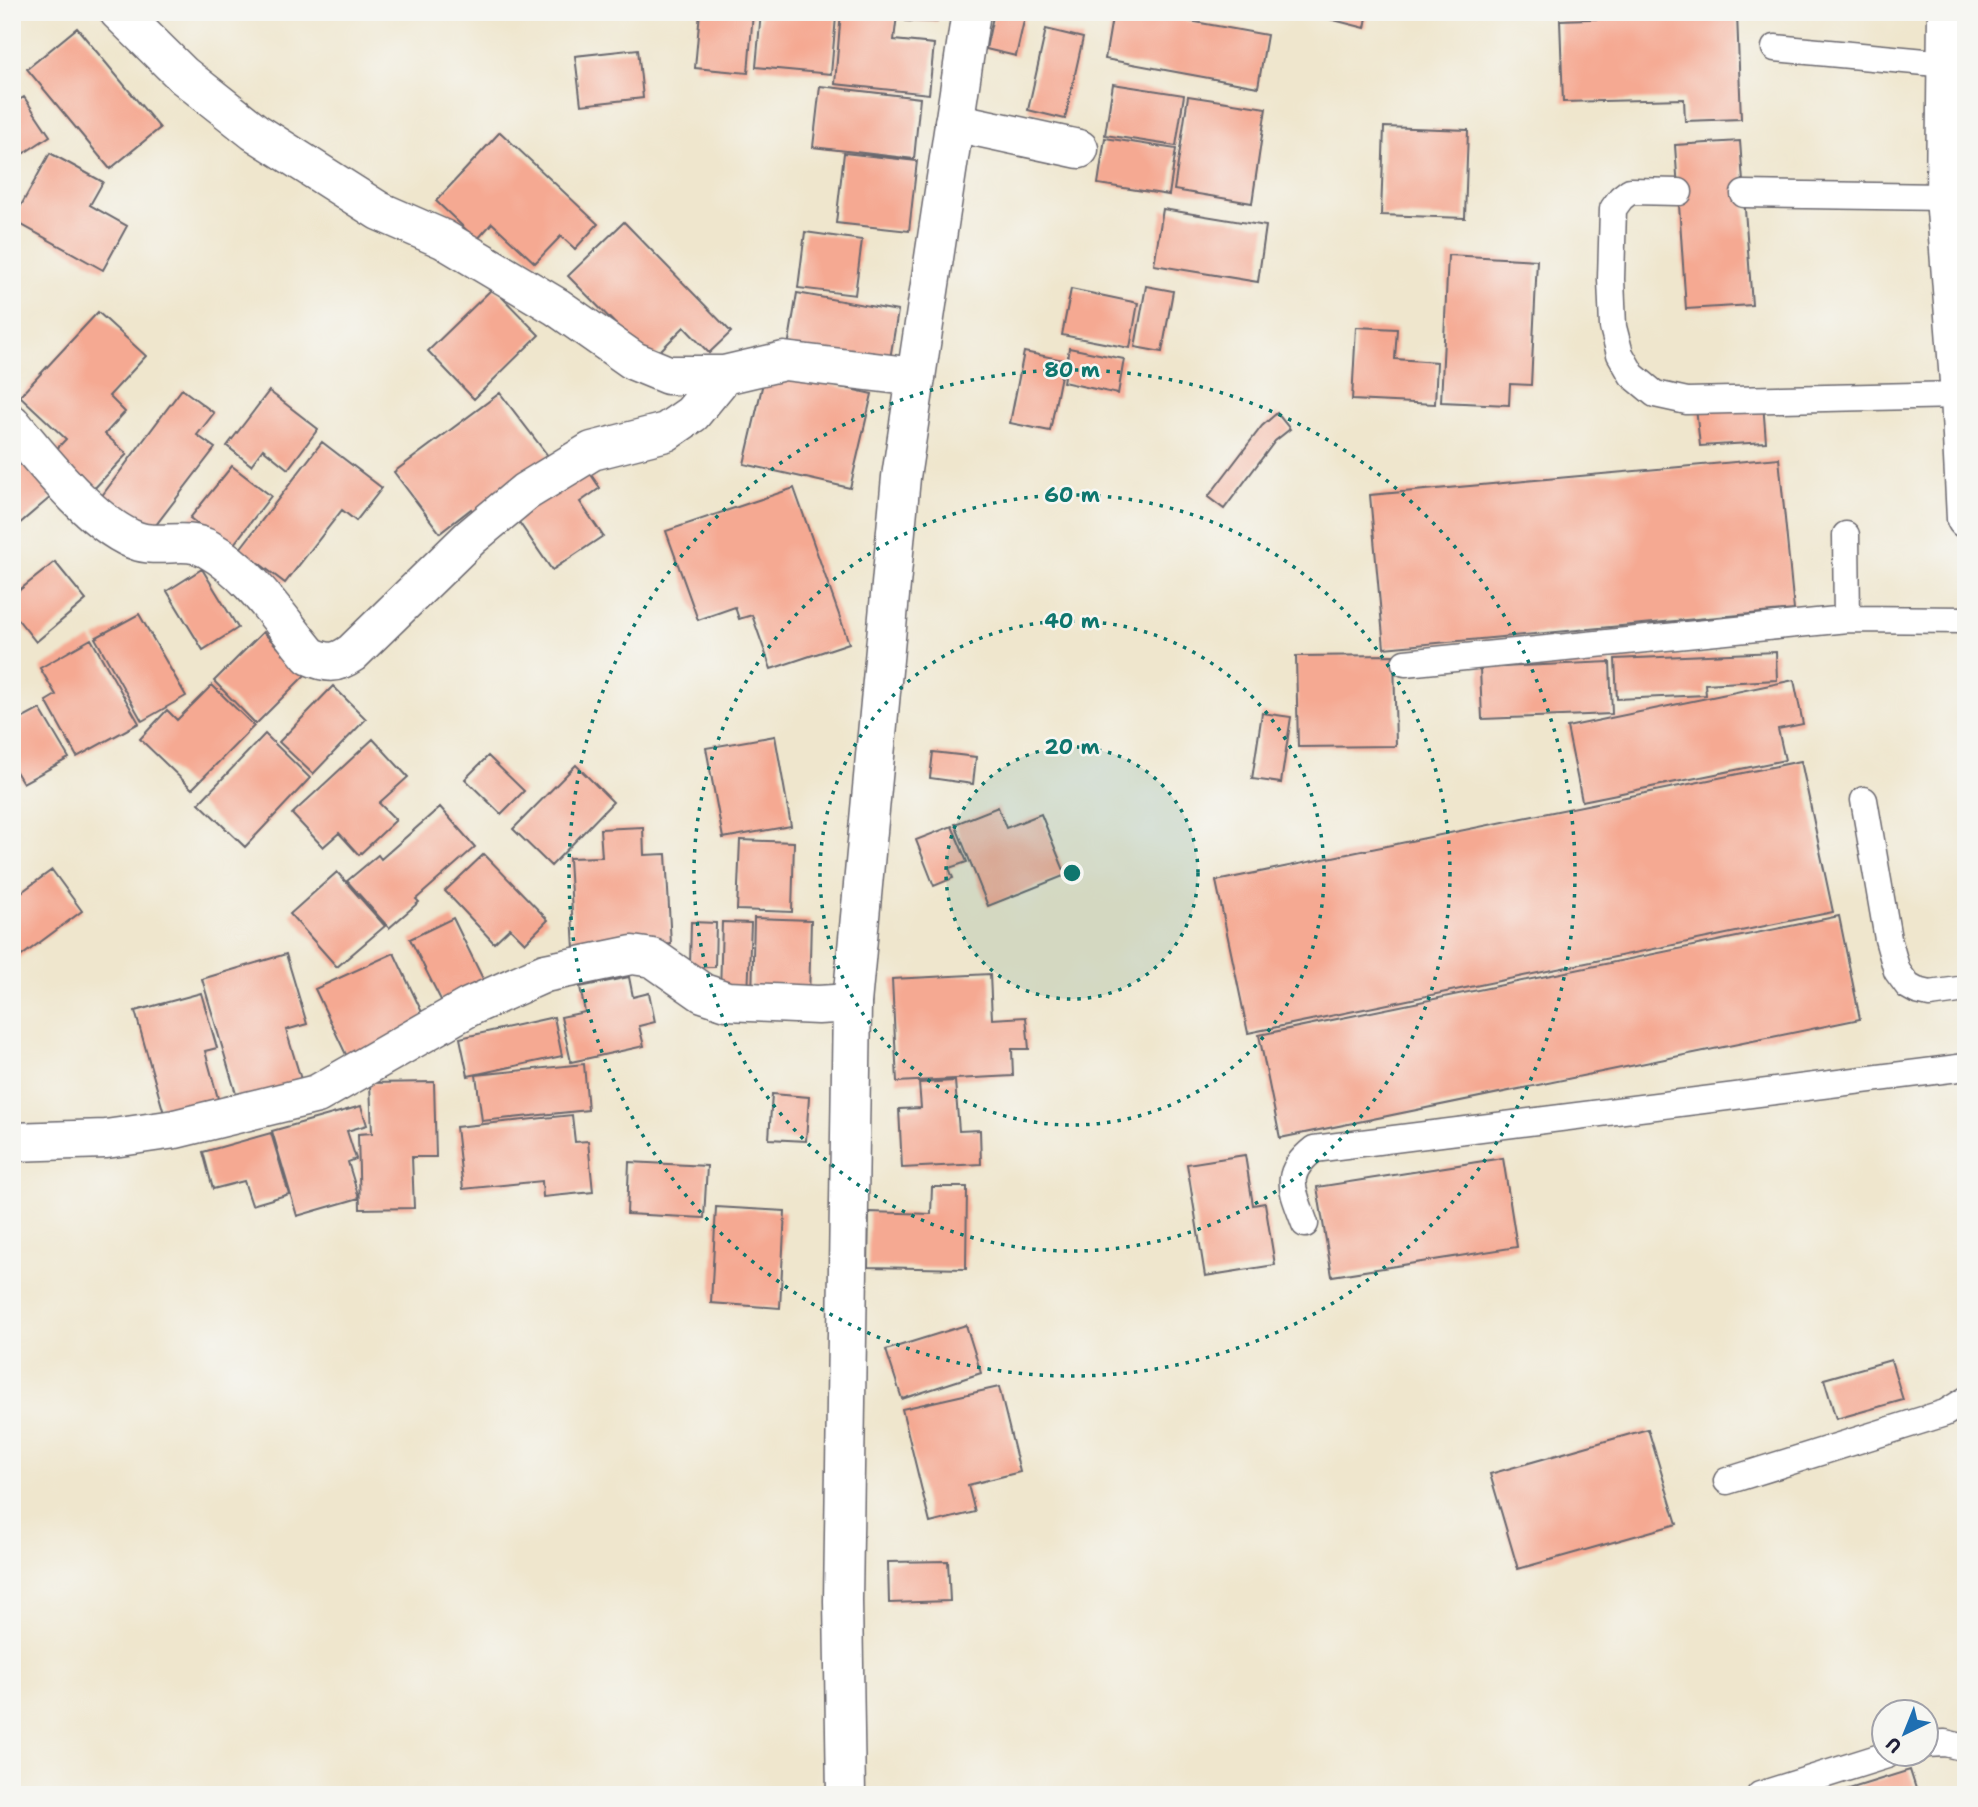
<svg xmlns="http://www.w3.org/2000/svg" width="1978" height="1807" font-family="'Shantell Sans',sans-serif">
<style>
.building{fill:#f5a992}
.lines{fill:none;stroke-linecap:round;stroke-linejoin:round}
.service-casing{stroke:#6a676e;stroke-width:29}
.minor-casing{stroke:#6a676e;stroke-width:41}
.tertiary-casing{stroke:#6a676e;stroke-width:41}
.trunk-casing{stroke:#6a676e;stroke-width:41}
.service{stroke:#fff;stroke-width:26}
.minor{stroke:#fff;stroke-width:38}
.tertiary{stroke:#fff;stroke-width:38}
.trunk{stroke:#fff;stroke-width:38}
.ring{fill:none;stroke:#0f766e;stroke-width:3.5;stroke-dasharray:3.5 7}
.centre{fill:#0f766e;stroke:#f6f6f2;stroke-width:3.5}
.ring-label{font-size:21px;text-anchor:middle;font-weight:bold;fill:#0f766e;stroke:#f6f6f2;stroke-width:5;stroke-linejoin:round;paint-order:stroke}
</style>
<rect width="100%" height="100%" fill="#f6f6f2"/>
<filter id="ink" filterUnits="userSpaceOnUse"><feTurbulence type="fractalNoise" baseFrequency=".0143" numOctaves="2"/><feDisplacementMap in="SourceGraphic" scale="14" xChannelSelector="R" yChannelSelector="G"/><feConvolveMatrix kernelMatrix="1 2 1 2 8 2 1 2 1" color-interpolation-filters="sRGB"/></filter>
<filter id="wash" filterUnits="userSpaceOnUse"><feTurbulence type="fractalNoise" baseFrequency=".00686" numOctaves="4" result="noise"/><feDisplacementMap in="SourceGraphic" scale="28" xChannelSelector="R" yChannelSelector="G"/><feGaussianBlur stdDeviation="1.57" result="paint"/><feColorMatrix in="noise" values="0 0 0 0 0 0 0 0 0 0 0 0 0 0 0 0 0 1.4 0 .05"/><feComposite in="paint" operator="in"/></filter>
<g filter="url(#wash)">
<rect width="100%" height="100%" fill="#efe6cd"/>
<g id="blocks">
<path class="building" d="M700,12L753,13L748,73L695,68Z
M761,12H791L836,17L831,74L756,67Z
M841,12L897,15L894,40L934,44L929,94L835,84Z
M906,12H938L937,22L906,21Z
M994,12H1026L1016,56L986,49Z
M1113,12H1140L1267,35L1258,87L1105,59Z
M1302,12H1368L1365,28Z
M1737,14L1741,119L1685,121L1684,99L1563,102L1560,20Z
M77,28L160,128L110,169L27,69Z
M1046,29L1083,38L1065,119L1028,110Z
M638,49L643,98L581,105L575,56Z
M1113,84L1184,95L1176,146L1105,135Z
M820,86L920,98L914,159L813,147Z
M1188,96L1266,108L1252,203L1174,190Z
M24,97L50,136L12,161V104Z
M1384,127L1468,130L1465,218L1381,215Z
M500,132L598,224L575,249L561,236L535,263L492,223L477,240L436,201Z
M1105,138L1176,149L1169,195L1098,184Z
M1740,141L1752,305L1686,309L1675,145Z
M50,153L103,182L90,205L127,226L103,270L13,220Z
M844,153L917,161L909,231L836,223Z
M1163,209L1266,226L1258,282L1154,265Z
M624,222L731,332L709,353L684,327L651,360L568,276Z
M805,232L862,240L855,295L798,288Z
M1448,255L1537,260L1531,385L1510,384L1509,405L1441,402Z
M1146,286L1173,291L1162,352L1135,347Z
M493,288L539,335L474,399L428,351Z
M1071,289L1138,303L1130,348L1062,335Z
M797,293L898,311L889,365L788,347Z
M98,312L146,356L109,396L125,412L105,434L127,454L90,493L50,456L66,439L20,396Z
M1356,327L1397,329L1395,359L1437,362L1435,404L1352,400Z
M1069,348L1124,359L1118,394L1063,382Z
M1024,352L1064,360L1050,431L1010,423Z
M766,370L872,394L850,488L744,464Z
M182,389L214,413L197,435L215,448L149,534L101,497Z
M269,391L318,429L288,469L263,449L251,465L227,446Z
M500,393L555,465L480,521L471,509L440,533L394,472Z
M1763,403L1766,442L1700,446L1696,408Z
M1277,413L1290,429L1275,441L1224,509L1208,497L1262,426Z
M322,442L382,488L356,521L342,510L285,583L240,549Z
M1779,458L1794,610L1384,648L1370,495Z
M22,460L52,496L12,530V468Z
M581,460L600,488L580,502L603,536L552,570L510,509Z
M232,466L271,496L230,549L190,518Z
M794,488L849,643L771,669L752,615L739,619L735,607L698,620L666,531Z
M55,562L86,600L36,642L12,612V596Z
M202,569L238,628L203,650L167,591Z
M139,614L186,696L142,721L95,638Z
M263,632L305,675L256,724L214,681Z
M91,639L139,723L77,757L46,701L56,695L40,668Z
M1776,652L1777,680L1705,684L1706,695L1617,699L1615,659Z
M1394,655L1396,746L1298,747L1296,656Z
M1610,662L1612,714L1482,719L1480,668Z
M1794,680L1803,724L1778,729L1785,760L1582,801L1567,727Z
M212,685L254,726L192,789L140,739L167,710L177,720Z
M333,686L366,719L313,774L279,742Z
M40,709L69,758L23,783L12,765V724Z
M1262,713L1291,717L1281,783L1252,779Z
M265,734L310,778L245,847L199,803Z
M775,736L791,826L723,838L706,748Z
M373,739L408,777L379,803L396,820L359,855L339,833L323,847L292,814Z
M933,752L976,757L973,784L930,778Z
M488,756L524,791L501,814L465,779Z
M1801,761L1833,912L1248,1033L1216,881Z
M576,765L613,802L551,866L513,829Z
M440,807L475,847L416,899L419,902L389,928L347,881L378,855L381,859Z
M998,807L1006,828L1041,814L1066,875L988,906L955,824Z
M952,826L967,862L949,868L953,878L934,886L916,840Z
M643,827L644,855L666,854L671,944L574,949L569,858L602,857L600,829Z
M740,840L794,842L792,912L737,910Z
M484,854L548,920L525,943L510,928L494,943L445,891Z
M52,870L82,911L12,963V899Z
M337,872L385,926L337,967L290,914Z
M1839,916L1860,1019L1280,1138L1259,1035Z
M453,918L485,983L443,1004L410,939Z
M754,918L811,920L809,1000L752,998Z
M691,922L716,923L715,967H690Z
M722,922L751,923L748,995L720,994Z
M394,953L428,1025L349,1061L315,989Z
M286,954L307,1024L286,1030L303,1086L239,1104L202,979Z
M990,974L992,1019L1026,1017L1029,1049H1012L1013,1076L897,1082L892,979Z
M629,977L633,997L649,993L655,1022L639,1026L644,1046L571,1062L561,1017L585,1012L580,987Z
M201,993L217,1048L205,1051L219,1102L165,1117L135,1011Z
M554,1017L562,1056L468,1076L460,1038Z
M584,1064L588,1110L482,1121L476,1075Z
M955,1081L959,1131L980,1130L981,1164L902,1168L899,1109L921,1108L919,1083Z
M434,1082L436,1157H412L414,1208L360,1209L358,1134L372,1133L370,1083Z
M772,1094L809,1097L806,1141L769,1139Z
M361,1106L367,1125L347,1131L356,1159L348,1162L359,1198L297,1216L272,1131Z
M572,1115L575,1142L588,1141L593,1192L543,1197L542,1181L463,1189L456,1127Z
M271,1133L289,1194L252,1205L244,1181L213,1189L203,1152Z
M1245,1155L1253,1205L1265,1203L1275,1265L1205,1276L1187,1164Z
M1503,1158L1517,1247L1332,1276L1317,1187Z
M629,1162L707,1166L704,1218L627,1214Z
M932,1187H967L966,1269L868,1267L869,1212L931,1214Z
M716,1207L785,1211L780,1308L711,1303Z
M966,1325L981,1373L902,1399L886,1350Z
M1891,1360L1903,1400L1836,1419L1824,1379Z
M999,1387L1020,1472L968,1485L975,1512L930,1523L902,1409Z
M1648,1429L1677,1524L1518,1569L1490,1474Z
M948,1561L950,1601L889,1603L888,1562Z
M1910,1770L1918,1795H1833V1794Z"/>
</g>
</g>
<g filter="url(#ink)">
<use href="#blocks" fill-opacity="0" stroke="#6a676e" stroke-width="2"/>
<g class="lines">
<defs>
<path id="service" d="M1775,48L1947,64
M1679,192L1630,191L1621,198L1613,209L1611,279L1613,327L1620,354L1632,375L1655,394L1687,401L1960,395
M1744,194L1945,197
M1846,535L1847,619
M1405,663L1847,619L1966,620
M1864,800L1888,939L1897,971L1908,986L1917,991L1930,994L1966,989
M1305,1224C1293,1190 1281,1175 1314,1149L1966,1067
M1727,1481L1945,1413L1966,1400
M1926,1744L1945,1743L1966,1748
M1760,1795L1887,1755"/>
<path id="minor" d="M119,12L183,75L255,132L379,211L443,239L557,307L634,361L668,375H724L784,361L916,377
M954,122L1079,149
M12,424C42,460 96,529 140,542C162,548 187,537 208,549C251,573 279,619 310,656C328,664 336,664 352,653L471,537L525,492L592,451L666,432L692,414L724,375
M12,1142L106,1139L175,1129L317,1094L469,1007L545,973L632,955L653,958L703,993L727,1001L818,1005L852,1003"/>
<path id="tertiary" d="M846,1795L843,1601L852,1003L901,477L971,12"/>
<path id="trunk" d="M1947,12L1945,197L1960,395L1966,519"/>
</defs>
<use href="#service" class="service-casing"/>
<use href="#minor" class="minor-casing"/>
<use href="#tertiary" class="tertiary-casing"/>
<use href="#trunk" class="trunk-casing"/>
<use href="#service" class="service"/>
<use href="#minor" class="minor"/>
<use href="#tertiary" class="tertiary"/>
<use href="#trunk" class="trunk"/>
</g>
</g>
<circle cx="1072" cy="873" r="126" fill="#0f766e" fill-opacity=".12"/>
<g class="ring">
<circle cx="1072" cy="873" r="126"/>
<circle cx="1072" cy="873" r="252"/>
<circle cx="1072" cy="873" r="378"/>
<circle cx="1072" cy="873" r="503"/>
</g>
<circle cx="1072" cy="873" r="10" class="centre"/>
<g class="ring-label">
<text x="1072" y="377">80 m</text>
<text x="1072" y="502">60 m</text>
<text x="1072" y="628">40 m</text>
<text x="1072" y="754">20 m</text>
</g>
<rect width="1978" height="1807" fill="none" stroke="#f6f6f2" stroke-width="42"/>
<g transform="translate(1905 1733) rotate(223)"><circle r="33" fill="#f6f6f2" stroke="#a1a1a9" stroke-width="2"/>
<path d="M0-5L12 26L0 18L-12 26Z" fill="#1f6fb2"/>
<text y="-10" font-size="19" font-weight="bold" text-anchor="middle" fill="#22223b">U</text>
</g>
</svg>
